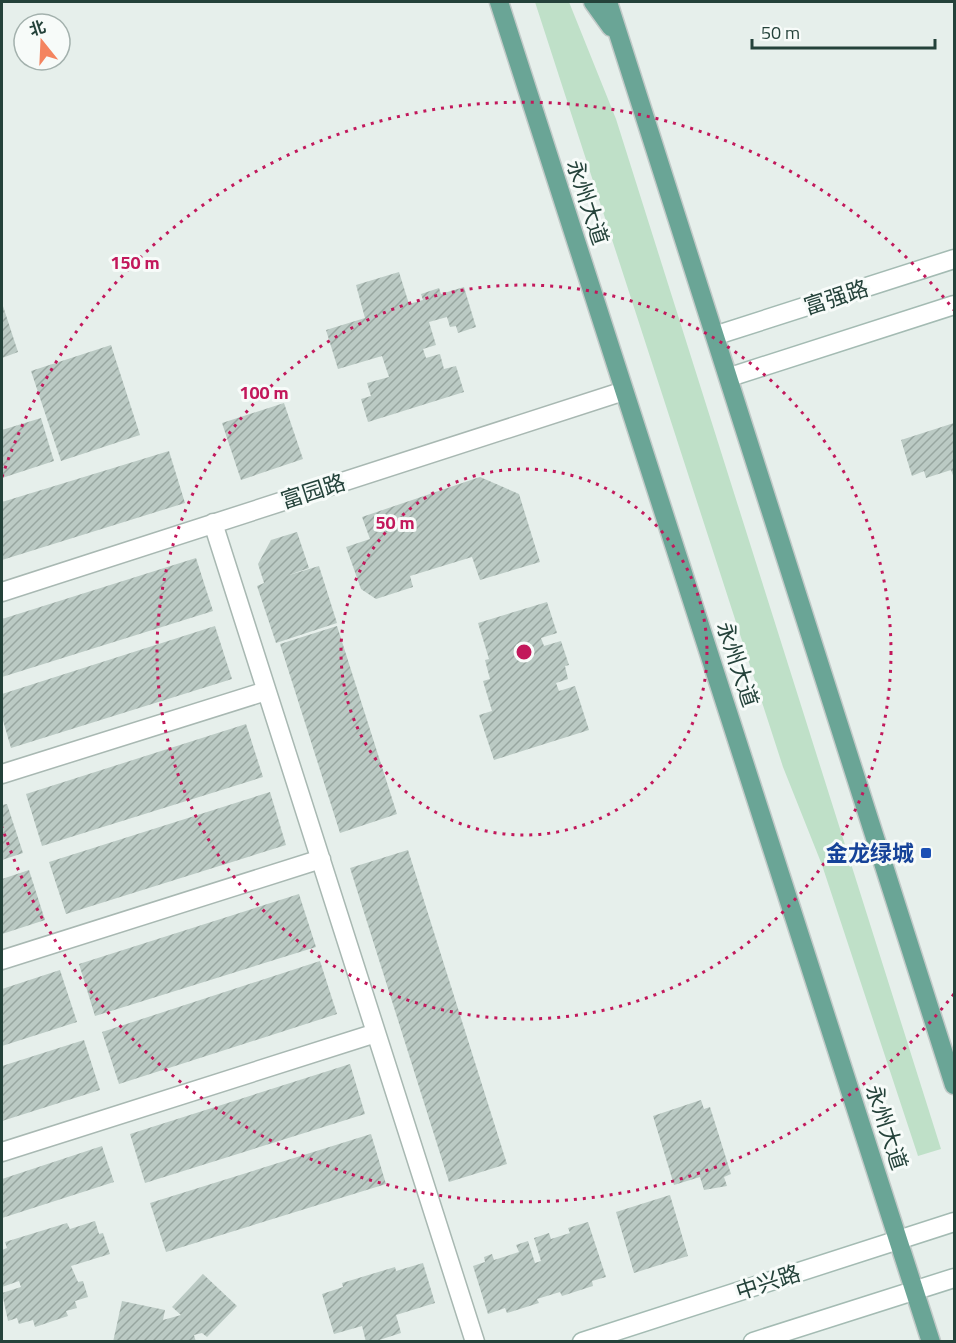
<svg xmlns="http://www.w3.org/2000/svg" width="956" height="1343" font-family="'Titillium Web','Noto Sans SC',sans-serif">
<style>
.green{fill:#bfe0c8}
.building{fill:url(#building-hatch)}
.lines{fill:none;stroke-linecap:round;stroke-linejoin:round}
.street-casing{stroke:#a8b8b2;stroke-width:21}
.secondary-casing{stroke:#a4bbb3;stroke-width:21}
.primary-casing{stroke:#c2cac8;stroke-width:21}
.street{stroke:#fff;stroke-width:18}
.secondary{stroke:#fff;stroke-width:18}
.primary{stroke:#6aa596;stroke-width:18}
.ring{fill:none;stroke:#c2185b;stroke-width:3;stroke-dasharray:3 6}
.transit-dot{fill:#1a4fb4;stroke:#f7fbf9;stroke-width:2}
.labels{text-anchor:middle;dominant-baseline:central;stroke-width:6;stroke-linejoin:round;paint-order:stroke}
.street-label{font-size:22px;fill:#24423a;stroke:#f7fbf9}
.transit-label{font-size:22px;font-weight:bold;fill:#164399;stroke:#f7fbf9;text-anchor:end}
.centre{fill:#c2185b;stroke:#f7fbf9;stroke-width:3}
.ring-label{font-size:18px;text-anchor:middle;font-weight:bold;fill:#c2185b;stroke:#f7fbf9;stroke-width:6;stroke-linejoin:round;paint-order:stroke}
</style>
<defs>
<pattern id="building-hatch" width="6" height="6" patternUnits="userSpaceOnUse" patternTransform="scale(1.5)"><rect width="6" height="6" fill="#bbcac4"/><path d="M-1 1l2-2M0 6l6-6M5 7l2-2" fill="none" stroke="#98a6a0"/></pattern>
</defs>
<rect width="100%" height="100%" fill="#e6efeb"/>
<path class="green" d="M535,2H569L616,119L941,1149L918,1156L822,865L783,767Z"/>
<path class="building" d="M399,272L409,304L423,300L421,294L439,288L441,294L464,287L476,327L458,333L456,326L450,327L447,317L429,322L436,345L423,349L426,358L440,354L444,369L456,366L464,392L368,422L361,399L371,396L367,383L389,377L382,356L338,369L326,330L365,318L356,285Z
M2,303L18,352L2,358Z
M111,345L140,435L61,461L31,371Z
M284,403L303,459L241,480L222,423Z
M41,418L54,461L2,478V430Z
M954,423V478L951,470L926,478L924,471L912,476L901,440Z
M169,451L185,503L2,560V502Z
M480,477L519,494L540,562L480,580L472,557L410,576L413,587L376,599L361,589L346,547L370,539L362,517Z
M297,532L309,568L286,576L319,566L337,623L276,643L257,586L264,583L258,564L271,540Z
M196,558L213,611L2,677V619Z
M547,602L557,633L541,638L544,646L561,641L569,665L565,666L568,679L556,683L559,691L575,686L589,730L494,760L479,715L492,711L483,681L490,679L485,660L489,659L478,623Z
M215,626L232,679L11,748L2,717V694Z
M337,626L397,814L340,833L280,644Z
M246,724L263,777L42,846L26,794Z
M270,792L286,845L66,914L49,862Z
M7,804L23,853L2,860V805Z
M408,850L507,1164L449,1182L350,868Z
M29,870L45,920L2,934V879Z
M299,894L316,947L95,1016L79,964Z
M320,961L337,1014L119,1084L102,1032Z
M60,970L77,1022L2,1046V989Z
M84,1040L100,1090L2,1121V1066Z
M350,1064L365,1114L145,1183L130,1134Z
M701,1100L704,1109L710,1107L731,1174L724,1177L727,1186L704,1190L700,1177L674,1185L653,1116Z
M371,1134L386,1184L166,1252L150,1203Z
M102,1146L114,1182L2,1218V1179Z
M670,1195L688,1256L634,1273L616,1212Z
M95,1221L99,1234L103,1233L110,1254L71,1266L78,1282L83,1281L88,1297L75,1301L77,1308L66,1311L68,1316L35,1327L33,1320L19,1324L17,1318L8,1321L2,1293L21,1287L19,1281L2,1287V1250L7,1248L5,1242L67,1223L70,1229Z
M588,1222L606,1277L592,1281L593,1286L562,1296L560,1292L537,1299L539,1303L507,1313L505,1308L488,1314L473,1266L485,1262L484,1257L492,1254L494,1260L519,1252L516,1245L528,1241L535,1263L541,1261L534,1238L549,1233L551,1239L570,1233L568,1228Z
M423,1263L435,1303L396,1315L401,1333L373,1342H366L362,1326L334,1334L322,1294L343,1287L342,1283L395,1267L396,1271Z
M203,1274L237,1306L207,1337L202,1333L194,1335L196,1342H113L122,1301L165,1310L163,1320L181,1315L172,1307Z"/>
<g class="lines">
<defs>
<path id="street" d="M213,523L475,1342
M2,592L624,391
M2,774L266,691
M2,960L321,859
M2,1152L376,1033"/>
<path id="secondary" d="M717,335L954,259
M730,377L954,305
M582,1342L954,1222
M753,1342L954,1278"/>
<path id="primary" d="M499,2L931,1342
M593,2L611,27
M608,2L954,1085"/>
</defs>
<use href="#street" class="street-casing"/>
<use href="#secondary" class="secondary-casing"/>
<use href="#primary" class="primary-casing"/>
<use href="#street" class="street"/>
<use href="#secondary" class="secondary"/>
<use href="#primary" class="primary"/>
</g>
<g class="ring">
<circle cx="524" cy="652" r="183"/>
<circle cx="524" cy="652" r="367"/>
<path d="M954 994A550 550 0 0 1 2 827M2 477A550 550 0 0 1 954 310"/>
</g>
<rect class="transit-dot" x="920" y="847" width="12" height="12" rx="3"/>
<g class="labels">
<g class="street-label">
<text transform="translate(588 202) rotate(72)">永州大道</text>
<text transform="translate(836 297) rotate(-18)">富强路</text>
<text transform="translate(313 491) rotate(-18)">富园路</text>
<text transform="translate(738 664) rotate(72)">永州大道</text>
<text transform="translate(887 1127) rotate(72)">永州大道</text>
<text transform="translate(768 1282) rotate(-18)">中兴路</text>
</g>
<g class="transit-label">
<text x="914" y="853">金龙绿城</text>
</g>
</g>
<circle cx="524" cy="652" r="9" class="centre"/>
<g class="ring-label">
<text x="135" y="269">150 m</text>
<text x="264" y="399">100 m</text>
<text x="395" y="529">50 m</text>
</g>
<rect width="956" height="1343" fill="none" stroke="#24423a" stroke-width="6"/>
<g transform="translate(42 42) rotate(342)"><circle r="28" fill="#f7fbf9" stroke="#a3b1ad" stroke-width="1.5"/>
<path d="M0-4.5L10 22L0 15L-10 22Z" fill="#f4845f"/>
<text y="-9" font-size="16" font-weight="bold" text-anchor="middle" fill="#24423a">北</text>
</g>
<path d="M752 39v9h183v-9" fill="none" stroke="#24423a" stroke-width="3"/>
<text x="761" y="39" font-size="18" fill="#24423a" stroke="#f7fbf9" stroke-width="4.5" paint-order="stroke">50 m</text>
</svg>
